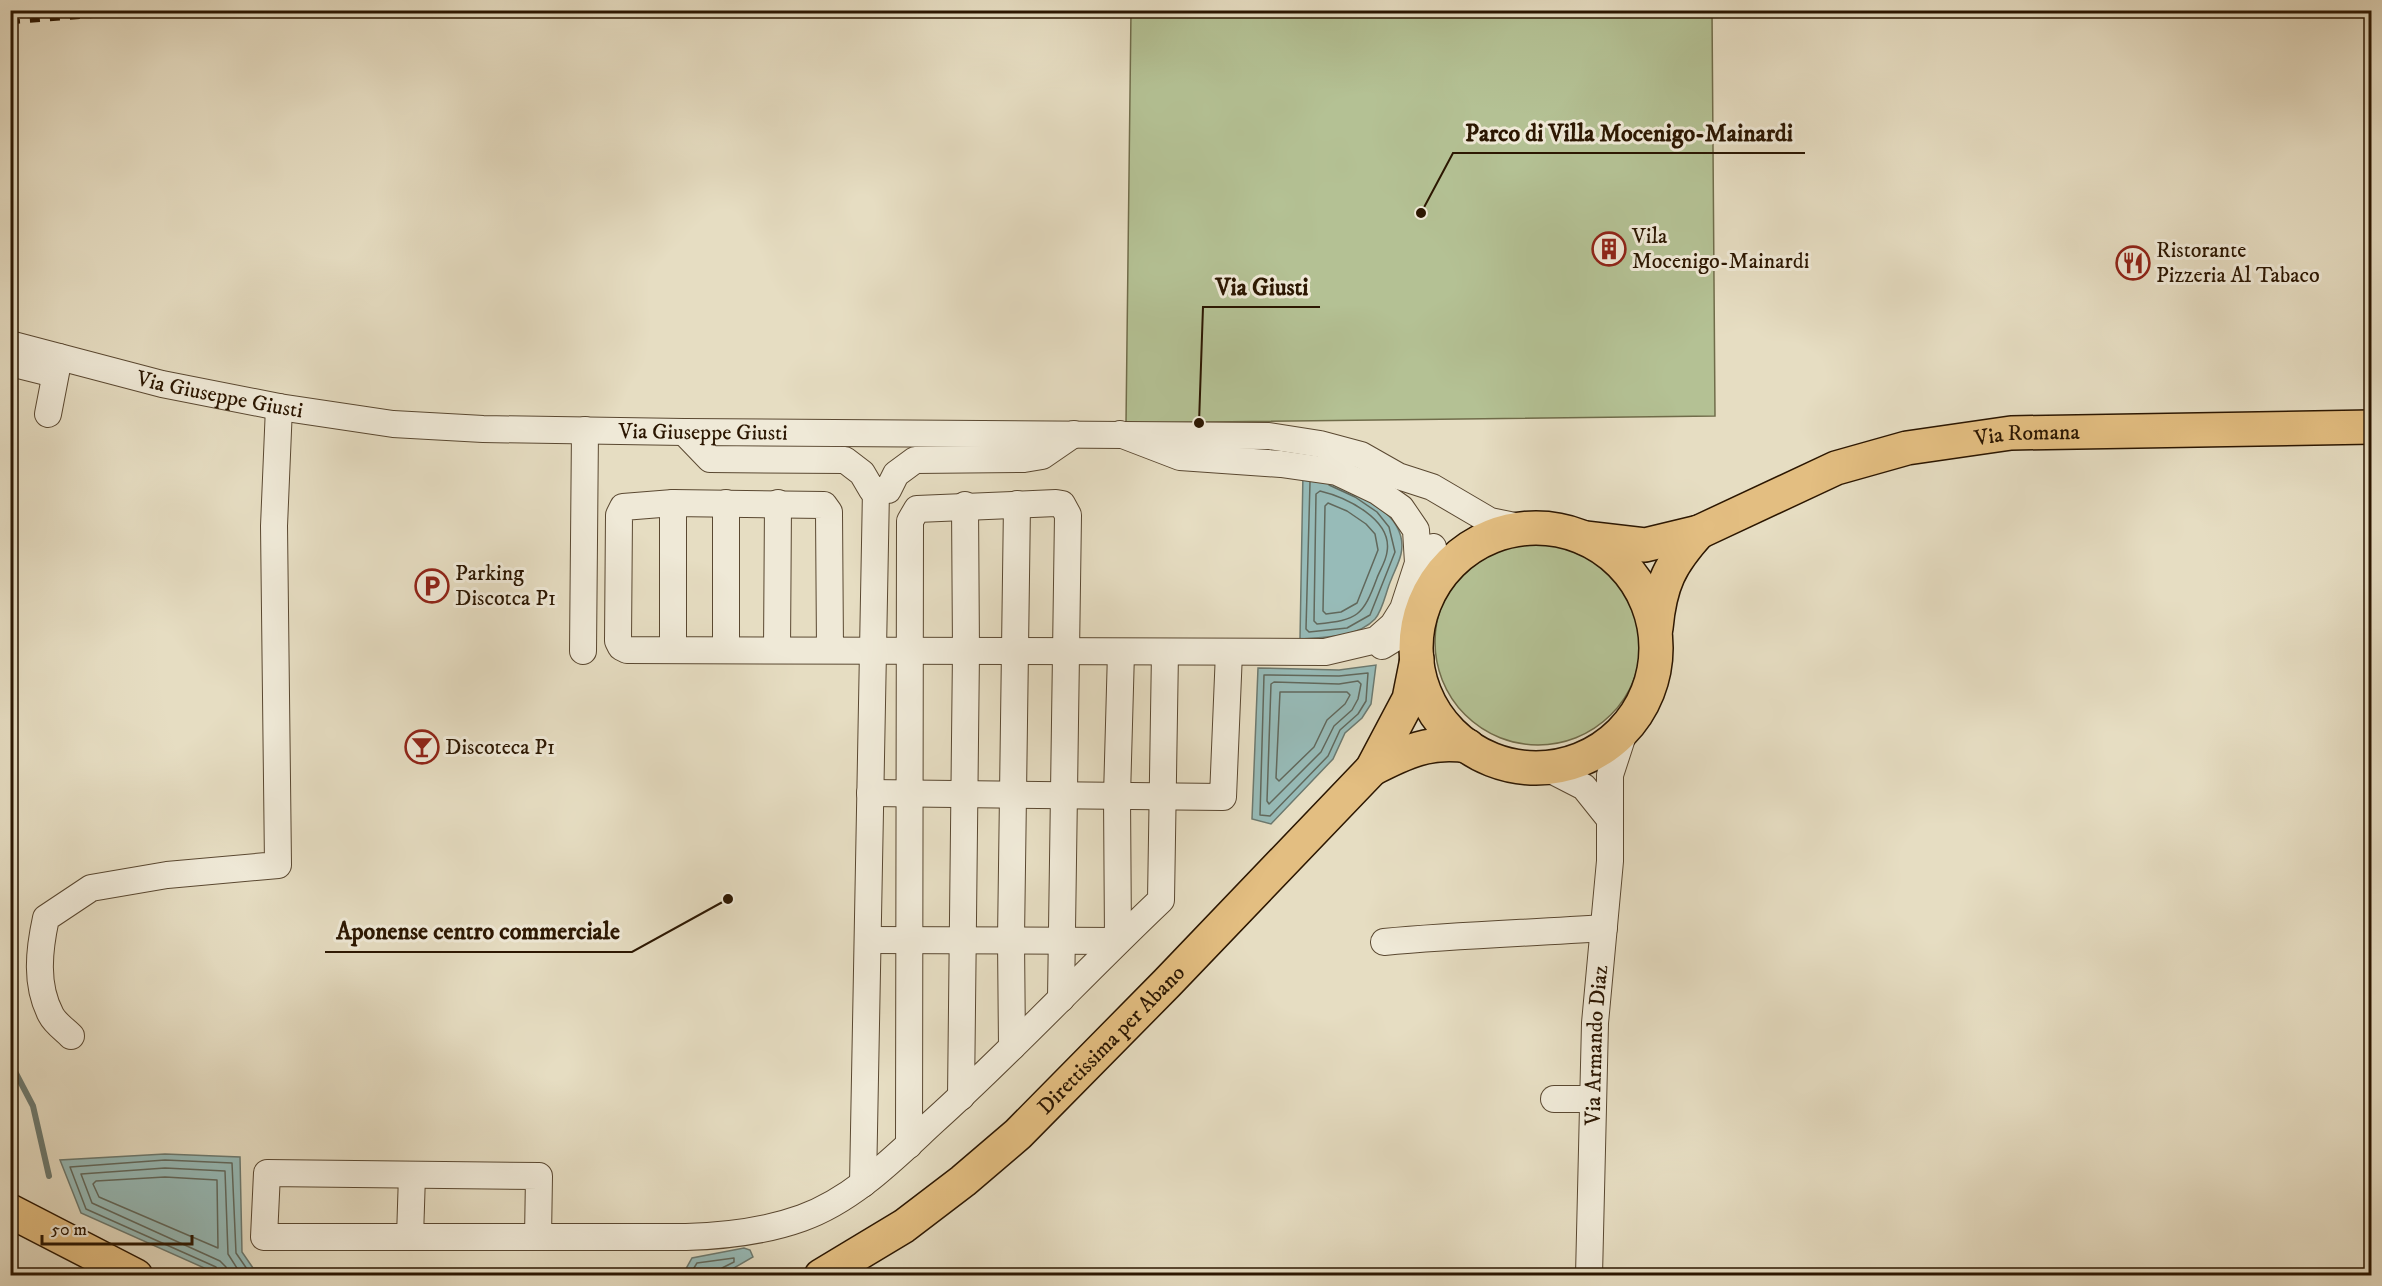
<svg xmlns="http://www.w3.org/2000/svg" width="2382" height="1286" font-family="'IM FELL DW Pica',serif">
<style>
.green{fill:#b4c194;stroke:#706c4a;stroke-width:1.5}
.water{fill:#97bbb8;stroke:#6c796f;stroke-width:1.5}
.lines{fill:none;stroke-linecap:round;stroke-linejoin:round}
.shore{stroke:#61685c;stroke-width:1.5}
.stream{stroke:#6c796f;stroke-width:6}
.minor-casing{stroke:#5a4831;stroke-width:28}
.major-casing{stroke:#2b1601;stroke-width:36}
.highway-casing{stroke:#2b1601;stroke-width:36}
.minor{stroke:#efe9d7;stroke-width:26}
.major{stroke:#e3be81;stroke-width:33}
.highway{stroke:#e3be81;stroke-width:33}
.rail{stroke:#2b1601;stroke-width:4.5;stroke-dasharray:10 10;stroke-linecap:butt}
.labels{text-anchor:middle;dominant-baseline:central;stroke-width:6;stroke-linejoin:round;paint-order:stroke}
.poi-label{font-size:22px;fill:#2b1601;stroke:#efe9d7;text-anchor:start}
.street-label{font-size:22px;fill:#2b1601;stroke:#efe9d7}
.leader{fill:none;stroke:#2b1601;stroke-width:2}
.callout-dot{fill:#2b1601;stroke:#efe9d7;stroke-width:2}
.callout-label{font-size:24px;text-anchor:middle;font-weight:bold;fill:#2b1601;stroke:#efe9d7;stroke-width:6;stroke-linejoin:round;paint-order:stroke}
</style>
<rect width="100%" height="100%" fill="#e6ddc2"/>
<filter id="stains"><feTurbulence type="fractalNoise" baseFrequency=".00333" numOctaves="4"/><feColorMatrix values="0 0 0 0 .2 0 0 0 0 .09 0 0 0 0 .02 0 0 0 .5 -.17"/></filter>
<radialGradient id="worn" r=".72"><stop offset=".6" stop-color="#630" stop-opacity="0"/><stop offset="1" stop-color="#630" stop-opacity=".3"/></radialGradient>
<path class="green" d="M1131,11H1712L1715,416L1126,423Z
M1435 642a103 103 0 1 1 206 0a103 103 0 1 1-206 0Z"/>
<path class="water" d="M1303,472C1336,481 1411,508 1401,554C1399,563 1394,572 1391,580C1386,591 1383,610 1375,619C1357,638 1324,637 1300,639Z
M1376,665L1371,704L1362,718L1345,733L1333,759L1271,824L1252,819L1258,668L1339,670Z
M165,1154L240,1157L242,1252L253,1268L683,1274L692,1258L744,1248L750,1250L753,1257L720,1276L220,1275L81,1213L60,1160Z"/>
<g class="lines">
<path class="shore" d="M1310,482L1306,629L1309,632L1347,628L1370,615L1395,552L1389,527L1377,512L1355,497L1329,485
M1320,491C1345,497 1393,519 1387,552C1386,561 1380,570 1377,578C1363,616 1358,620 1317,624L1314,621L1316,494Z
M1328,503L1347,511L1366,524L1375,534L1378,550L1357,603L1341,612L1326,614L1323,611L1325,506Z
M1368,673L1366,701L1358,714L1340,730L1328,756L1270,816L1260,815L1264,675L1339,676Z
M1274,682L1339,684L1358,681L1361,684L1358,699L1352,710L1334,726L1321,752L1269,804L1267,801L1271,684Z
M1280,692H1347L1350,695L1345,704L1327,720L1314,747L1279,781L1276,778Z
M165,1177L217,1180L218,1248L99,1197L93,1184L96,1181Z
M220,1276L216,1267L86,1209L70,1167L165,1160L232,1163L236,1253L249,1272L369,1276
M228,1276L226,1267L220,1261L92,1203L81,1174L165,1168L225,1171L228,1254L242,1276
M689,1276L697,1263L734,1258V1262L722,1268L719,1276"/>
<path class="stream" d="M10,1062L33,1106L49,1176"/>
<defs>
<g id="minor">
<path id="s1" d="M10,344L162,384L279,407L393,424L483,429L684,432L1269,436L1320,444L1361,455L1398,476L1432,487L1490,521L1525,528"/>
<path d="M10,363L54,374"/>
<path d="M48,414L59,357"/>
<path d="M684,432L710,459L845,460L862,473L872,490H888L896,474L915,460L1024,459L1042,456L1074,434"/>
<path d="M1428,595L1433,547"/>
<path d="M1382,646L1418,624"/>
<path d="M673,649V503"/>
<path d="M726,650V503"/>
<path d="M777,650L778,503"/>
<path d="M830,650L829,512L824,505L673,503L623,507L619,515L618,641L621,647L627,650L1325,652L1376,640L1393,625L1403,609L1418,563L1416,530L1401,508L1377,491L1337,472L1281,464L1180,457L1120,434"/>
<path d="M583,651L585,430"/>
<path d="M1547,768L1584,787L1608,817"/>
<path d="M870,793L1223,797L1229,652"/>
<path d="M868,940L1118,941L1117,796L1121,652"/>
<path d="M1384,942C1458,935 1531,933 1604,928"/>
<path d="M71,1036C65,1030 55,1023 51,1015C35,985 39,950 46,918L91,888L167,875L278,865L274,526L279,407"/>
<path d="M1012,1047L1011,939L1017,504"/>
<path d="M961,1097L966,651L965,505"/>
<path d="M1554,1099H1593"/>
<path d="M909,1145L910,521L917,509L1056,503L1062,504L1068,515L1061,999"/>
<path d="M863,1184L876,490"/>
<path d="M410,1237L412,1175"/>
<path d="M538,1237L539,1176L267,1173L264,1237H686C724,1236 766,1231 802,1218C853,1200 895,1157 933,1122C1012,1051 1084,973 1161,900L1165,652"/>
<path id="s2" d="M1589,1276L1595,1023L1610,861V775L1625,729"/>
</g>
<g id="major">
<circle cx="1536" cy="648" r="120"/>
<path id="s3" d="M1585,538L1645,545L1699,532L1836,468L1907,448L2011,433L2372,427"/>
<path d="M1656,628C1660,584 1670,564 1699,532"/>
</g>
<g id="highway">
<path d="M1372,769C1405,752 1430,740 1468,746"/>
<path d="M10,1211L136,1276"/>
<path id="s4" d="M821,1276L904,1226L963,1181L1018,1134L1167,983L1372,769L1409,699L1417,659"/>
</g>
</defs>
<use href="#minor" class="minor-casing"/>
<use href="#major" class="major-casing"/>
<use href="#highway" class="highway-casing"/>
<use href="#minor" class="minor"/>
<use href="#major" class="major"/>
<use href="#highway" class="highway"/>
<path class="rail" d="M10,12L28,10
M10,22L172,10"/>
</g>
<defs>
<symbol id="building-ring" viewBox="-11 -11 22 22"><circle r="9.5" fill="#efe9d7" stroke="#8f2418" stroke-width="1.5"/><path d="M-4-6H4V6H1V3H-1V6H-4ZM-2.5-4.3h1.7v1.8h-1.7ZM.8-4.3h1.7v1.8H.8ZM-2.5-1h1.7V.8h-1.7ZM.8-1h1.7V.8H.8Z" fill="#8f2418"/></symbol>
<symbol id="restaurant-ring" viewBox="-11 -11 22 22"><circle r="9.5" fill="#efe9d7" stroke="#8f2418" stroke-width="1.5"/><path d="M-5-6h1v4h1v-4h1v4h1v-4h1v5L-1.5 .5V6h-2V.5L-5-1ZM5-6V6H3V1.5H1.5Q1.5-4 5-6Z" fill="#8f2418"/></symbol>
<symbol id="parking-ring" viewBox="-11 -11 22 22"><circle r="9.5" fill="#efe9d7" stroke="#8f2418" stroke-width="1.5"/><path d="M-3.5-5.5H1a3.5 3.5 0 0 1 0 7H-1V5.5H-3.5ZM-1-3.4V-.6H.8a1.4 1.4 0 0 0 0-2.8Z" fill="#8f2418"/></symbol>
<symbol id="bar-ring" viewBox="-11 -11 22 22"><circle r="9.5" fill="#efe9d7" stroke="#8f2418" stroke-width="1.5"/><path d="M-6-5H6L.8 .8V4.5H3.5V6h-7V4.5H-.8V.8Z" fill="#8f2418"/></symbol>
</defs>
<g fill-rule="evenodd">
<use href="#building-ring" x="1590" y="230" width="38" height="38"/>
<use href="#restaurant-ring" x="2114" y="244" width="38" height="38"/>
<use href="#parking-ring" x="413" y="567" width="38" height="38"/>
<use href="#bar-ring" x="403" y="728" width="38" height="38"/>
</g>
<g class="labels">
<g class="poi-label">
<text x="1632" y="236">Vila<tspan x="1632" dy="25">Mocenigo-Mainardi</tspan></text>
<text x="2156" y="250">Ristorante<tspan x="2156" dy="25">Pizzeria Al Tabaco</tspan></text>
<text x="455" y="573">Parking<tspan x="455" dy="25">Discotca P1</tspan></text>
<text x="445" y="747">Discoteca P1</text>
</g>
<g class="street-label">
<text stroke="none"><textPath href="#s1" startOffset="216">Via Giuseppe Giusti</textPath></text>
<text stroke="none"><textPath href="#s1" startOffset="702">Via Giuseppe Giusti</textPath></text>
<text stroke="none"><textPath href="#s3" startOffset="462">Via Romana</textPath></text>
<text stroke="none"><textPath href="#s4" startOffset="376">Direttissima per Abano</textPath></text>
<text stroke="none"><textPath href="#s2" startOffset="231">Via Armando Diaz</textPath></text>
</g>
</g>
<path class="leader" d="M1421 213L1453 153H1805M1199 423L1203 307H1320M728 899L632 952H325"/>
<g class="callout-dot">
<circle cx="1421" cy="213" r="6"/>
<circle cx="1199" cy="423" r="6"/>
<circle cx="728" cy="899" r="6"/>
</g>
<g class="callout-label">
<text x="1629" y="141">Parco di Villa Mocenigo-Mainardi</text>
<text x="1262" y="295">Via Giusti</text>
<text x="478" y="939">Aponense centro commerciale</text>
</g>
<rect width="2382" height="1286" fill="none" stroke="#e6ddc2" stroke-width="36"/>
<rect x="12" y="12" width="2358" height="1262" fill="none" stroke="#2b1601" stroke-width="3"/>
<rect x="18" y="18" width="2346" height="1250" fill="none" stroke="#2b1601" stroke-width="1.5"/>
<path d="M42 1235v9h150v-9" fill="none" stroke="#2b1601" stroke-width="3"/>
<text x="51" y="1235" font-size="18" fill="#2b1601" stroke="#efe9d7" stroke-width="4.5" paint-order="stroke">50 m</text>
<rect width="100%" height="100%" filter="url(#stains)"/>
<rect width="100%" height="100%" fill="url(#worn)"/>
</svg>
